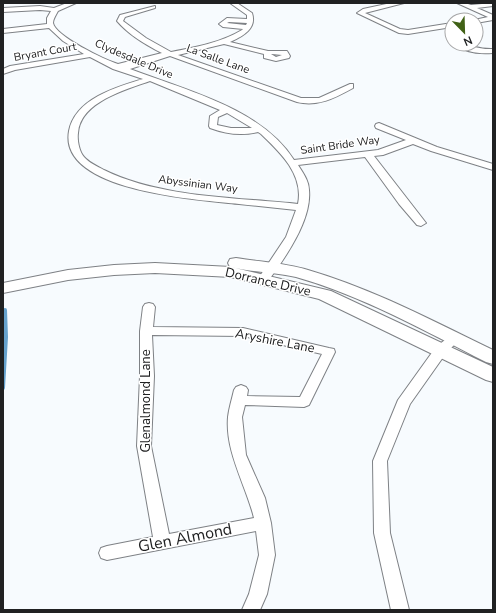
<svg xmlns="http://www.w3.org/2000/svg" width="496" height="613" font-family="'Nunito Sans',sans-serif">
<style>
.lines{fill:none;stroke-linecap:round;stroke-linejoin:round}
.stream{stroke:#66a2cd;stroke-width:4}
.street-casing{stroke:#7e8185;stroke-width:2}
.secondary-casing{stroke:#7e8185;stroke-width:2}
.street{fill:#fff;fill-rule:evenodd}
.secondary{fill:#fff;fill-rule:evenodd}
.labels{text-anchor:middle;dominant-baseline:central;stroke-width:3;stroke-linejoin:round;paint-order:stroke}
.far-street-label{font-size:11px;fill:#202122;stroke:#fff}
.street-label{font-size:13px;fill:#202122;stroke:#fff}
.near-street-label{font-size:16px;fill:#202122;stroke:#fff}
</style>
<rect width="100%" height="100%" fill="#f7fbfe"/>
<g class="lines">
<path class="stream" d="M3,388L6,337L5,310"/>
<defs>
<path id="street" d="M67,3H76L58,11C56,15 53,19 53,23C55,36 105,60 118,64L162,53C146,45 129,35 117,21L120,15L155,6V8L125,17L123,21L146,38L171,52C196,47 220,43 242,30L243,29L223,27L219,24L227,18L247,19V15L230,3H237L252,13C257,28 244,36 230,42L268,51H287L290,56L289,58L276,61L264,58V54L224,44L178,55L301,98H319L350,84H353V88C335,98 318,107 297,102L170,56L130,69C185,90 261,108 294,160L378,150L406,140L376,128L375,126L376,124L379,123L437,147L493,164V170L431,151L413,144L383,155L374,156L426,223L421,226L417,225L399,204L365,157L298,165C303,173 309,181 309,190C312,220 285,258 268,281H260L258,279L286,237L296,210C277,208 258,206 239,204C201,200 58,192 69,131C75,99 116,87 143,79L113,69L90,57L15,70L3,74V69L10,66L84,54L63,41L49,28L3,33V29L47,24V18L51,11L40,10L3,12V8L40,6L54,8ZM229,22L247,23L246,25L227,23ZM271,54H272L282,55L276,57ZM150,81L220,110L210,116L209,126L210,128C226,134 241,136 258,132L261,134C281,153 304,175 298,204C235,197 161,198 104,170C97,166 89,163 84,157C79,151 77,140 78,133C80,102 125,90 150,81ZM227,113L252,128H231L217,125L218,117Z
M391,3H404L365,13L400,29L408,30L452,23V27L408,34L399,33L357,13L363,9Z
M457,3H465L471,5L493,3V6L477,8L493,15V20L476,23V20H474L488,17Z
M456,44C469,44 479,50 493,49V53C481,54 465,53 456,44Z
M149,303L153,304L155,307L153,327L243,328L329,348L334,349L335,352L309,405L304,407L245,405L242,417L246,455L265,498L271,523L275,555L267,594L260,610H242L249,594L259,555L256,531L107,560L101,558L99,553L101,548L107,546L153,537L137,446L140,376V331L143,307L145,304ZM152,335L243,336L322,354L300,397L247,396L248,390L246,387L241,385L236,387L234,390C232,399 229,408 228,417C225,452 246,485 254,518L169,534L151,446L154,376Z
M454,335L458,336L460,339L446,353L410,404L387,461L390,533L409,610H391L374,533L373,461L398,400L436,347L450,336Z"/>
<path id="secondary" d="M236,258C260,262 284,263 308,270C373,289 433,321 493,350V364L486,362C425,331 363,296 296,277C274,272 252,272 230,267L228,263L230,259Z
M155,263L231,267L331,291L493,367V382L486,380L319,299L231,277L155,273L114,275L68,280L3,293V283L68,270L114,265Z"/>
</defs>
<use href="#street" class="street-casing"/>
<use href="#secondary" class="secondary-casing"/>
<use href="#street" class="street"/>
<use href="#secondary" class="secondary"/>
</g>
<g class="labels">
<g class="far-street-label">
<text transform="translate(45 52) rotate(-10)">Bryant Court</text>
<text transform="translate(134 59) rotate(23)">Clydesdale Drive</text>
<text transform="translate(218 59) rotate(20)">La Salle Lane</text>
<text transform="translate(340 145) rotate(-8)">Saint Bride Way</text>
<text transform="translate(198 184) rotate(7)">Abyssinian Way</text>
</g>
<g class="street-label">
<text transform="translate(268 282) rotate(13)">Dorrance Drive</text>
<text transform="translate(275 341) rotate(11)">Aryshire Lane</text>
<text transform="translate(146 401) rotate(-90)">Glenalmond Lane</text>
</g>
<g class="near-street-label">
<text transform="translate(185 538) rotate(-11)">Glen Almond</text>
</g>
</g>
<rect width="496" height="613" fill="none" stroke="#202122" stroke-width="8"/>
<g transform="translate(464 32) rotate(157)"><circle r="19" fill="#ffffff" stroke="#a6a6a7"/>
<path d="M0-3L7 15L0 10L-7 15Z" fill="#406116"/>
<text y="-6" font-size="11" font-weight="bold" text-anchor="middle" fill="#202122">N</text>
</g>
</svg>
